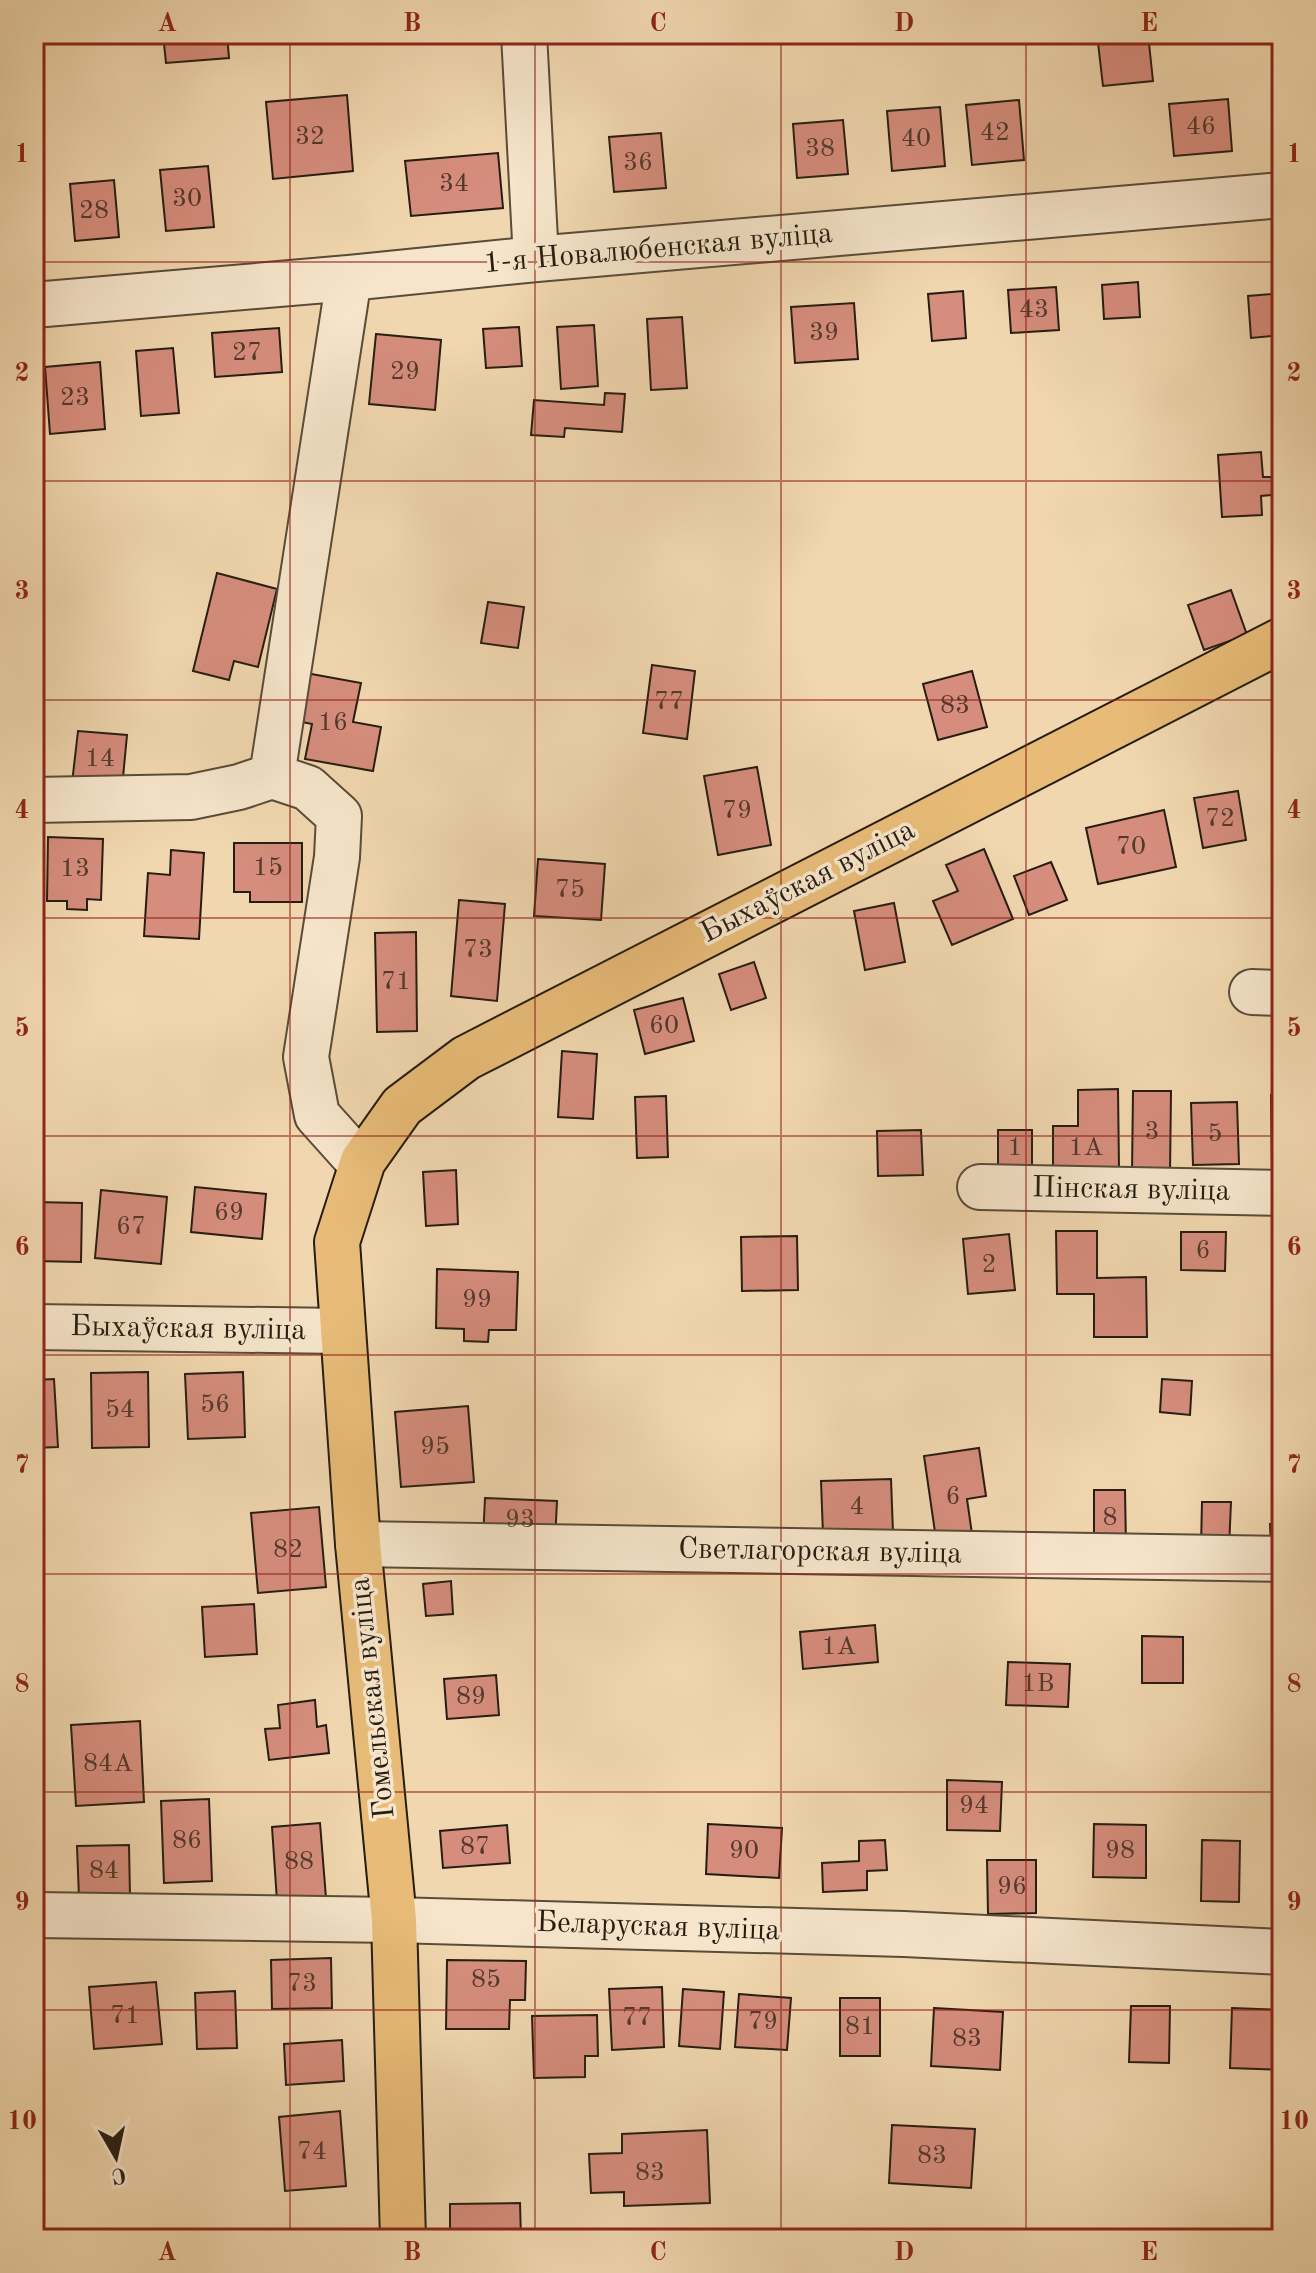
<svg xmlns="http://www.w3.org/2000/svg" width="1316" height="2273" font-family="'Old Standard TT',serif">
<style>
.building{fill:#d68d7d;stroke:#261d11;stroke-width:2}
.lines{fill:none;stroke-linecap:round;stroke-linejoin:round}
.minor-casing{stroke:#594c38;stroke-width:48}
.major-casing{stroke:#261d11;stroke-width:48}
.minor{stroke:#f6e5cb;stroke-width:44}
.major{stroke:#e8bc78;stroke-width:44}
.grid{fill:none;stroke:#8f2418;stroke-width:2;stroke-opacity:0.55}
.labels{text-anchor:middle;dominant-baseline:central;stroke-width:7;stroke-linejoin:round;paint-order:stroke}
.number-label{font-size:26px;fill:#52392c}
.street-label{font-size:30px;fill:#261d11;stroke:#f6e5cb}
.neatline{fill:none;stroke:#8f2418;stroke-width:3}
.grid-label{font-size:26px;text-anchor:middle;font-weight:bold;fill:#8f2418}
</style>
<rect width="100%" height="100%" fill="#f1d7af"/>
<filter id="stains"><feTurbulence type="fractalNoise" baseFrequency=".0025" numOctaves="4"/><feColorMatrix values="0 0 0 0 .2 0 0 0 0 .09 0 0 0 0 .02 0 0 0 .5 -.17"/></filter>
<radialGradient id="worn" r=".72"><stop offset=".6" stop-color="#630" stop-opacity="0"/><stop offset="1" stop-color="#630" stop-opacity=".3"/></radialGradient>
<path class="building" d="M163,34H227L229,58L166,63Z
M1097,34H1148L1153,81L1103,86Z
M1278,86H1282V130Z
M347,95L353,171L273,179L266,102Z
M1228,99L1232,151L1174,156L1169,104Z
M1019,100L1024,160L972,165L966,105Z
M940,107L945,166L892,171L887,111Z
M843,120L848,174L797,178L793,124Z
M661,133L666,188L614,192L609,137Z
M498,153L503,208L411,216L405,161Z
M208,166L214,227L166,231L160,170Z
M114,180L119,237L75,241L70,184Z
M1138,282L1140,317L1104,319L1102,285Z
M1056,287L1059,330L1011,333L1008,290Z
M963,291L966,338L932,341L928,294Z
M1282,293V335L1251,338L1248,296Z
M854,303L858,359L795,363L791,307Z
M682,317L687,388L651,390L647,319Z
M594,325L598,386L561,389L557,327Z
M519,327L522,366L486,368L483,329Z
M279,328L282,372L215,377L212,333Z
M376,334L441,340L435,410L369,404Z
M173,348L179,413L141,416L136,351Z
M100,362L105,429L50,434L45,367Z
M605,393L625,394L622,432L565,428L564,437L531,435L534,400L604,405Z
M1261,452L1263,477H1281L1282,494L1261,496L1262,515L1222,517L1218,455Z
M217,573L277,589L258,667L234,661L229,680L193,671Z
M1231,590L1247,635L1204,650L1188,605Z
M488,602L524,607L518,648L481,643Z
M652,665L695,671L687,739L643,733Z
M972,671L987,727L938,740L923,684Z
M306,673L361,683L353,722L381,727L373,771L305,759L312,724L297,721Z
M78,731L127,735L122,788L72,783Z
M757,767L771,845L718,855L704,776Z
M1238,791L1246,840L1203,848L1194,798Z
M1164,810L1176,867L1098,884L1086,828Z
M48,837L103,839L101,900L87,899V910L67,909V901H47Z
M234,843H302V902H250V892H234Z
M984,849L1013,919L952,945L933,901L958,891L946,865Z
M171,850L204,853L199,939L144,936L148,873L170,875Z
M538,859L605,864L601,920L534,916Z
M1051,862L1067,900L1029,915L1014,876Z
M459,900L505,904L497,1001L451,996Z
M894,903L905,962L865,970L854,911Z
M416,932L417,1031L377,1032L375,933Z
M754,962L766,998L731,1010L719,974Z
M683,998L694,1041L645,1054L634,1010Z
M562,1051L597,1054L593,1119L558,1117Z
M1118,1089L1119,1170L1053,1171V1126H1078V1090Z
M1133,1091H1171L1170,1173L1132,1172Z
M1271,1095H1282V1170H1272Z
M666,1096L668,1157L637,1158L635,1097Z
M1237,1102L1239,1164L1193,1165L1191,1103Z
M921,1130L923,1175L878,1176L877,1131Z
M998,1130H1032V1165H998Z
M456,1170L458,1224L426,1226L423,1172Z
M195,1187L266,1194L262,1239L191,1232Z
M101,1190L167,1197L161,1264L95,1258Z
M34,1202L82,1203L81,1262L34,1261Z
M1056,1231H1097V1278L1146,1277L1147,1337H1094V1294H1057Z
M1181,1232H1226L1225,1271L1181,1270Z
M1009,1234L1015,1290L968,1294L963,1239Z
M797,1236L798,1290L742,1291L741,1237Z
M437,1269L518,1272L516,1330H489L488,1342L464,1341V1329L436,1328Z
M148,1372L149,1447L92,1448L91,1373Z
M243,1372L245,1437L188,1439L185,1374Z
M54,1379L58,1447L34,1448V1380Z
M1162,1379L1192,1381L1190,1415L1160,1412Z
M468,1406L474,1482L401,1487L395,1412Z
M979,1448L986,1496L967,1499L973,1541L937,1546L924,1456Z
M891,1479L893,1533L823,1535L821,1481Z
M1094,1490H1125L1126,1546H1094Z
M485,1498L557,1501L555,1542L483,1539Z
M1202,1502H1231L1229,1548L1201,1547Z
M319,1507L326,1587L258,1593L251,1513Z
M1270,1524H1282V1547H1271Z
M451,1581L453,1614L426,1616L423,1584Z
M254,1604L257,1654L205,1657L202,1607Z
M875,1625L878,1662L803,1669L800,1632Z
M1142,1636L1183,1637V1683H1142Z
M1008,1662L1070,1664L1068,1707L1006,1705Z
M496,1675L499,1715L447,1719L444,1679Z
M315,1700L317,1727L326,1725L329,1753L269,1760L265,1729L280,1728L278,1705Z
M140,1721L144,1802L76,1806L71,1725Z
M947,1780L1002,1782L1000,1831L947,1830Z
M209,1799L212,1881L164,1883L161,1801Z
M34,1811H38L40,1876H34Z
M320,1823L326,1898L277,1901L272,1827Z
M708,1824L782,1828L779,1878L706,1874Z
M1094,1824L1146,1825V1878L1093,1877Z
M507,1825L510,1863L443,1868L440,1831Z
M885,1840L887,1870L867,1871V1890L823,1892L822,1863L859,1861V1841Z
M1202,1840L1240,1841L1239,1902L1201,1901Z
M129,1845L130,1896L79,1898L77,1846Z
M987,1860H1036V1913L988,1914Z
M331,1958L332,2008L272,2009L271,1960Z
M447,1960L526,1961L525,2000H510L509,2029H446Z
M156,1982L162,2044L94,2049L89,1987Z
M662,1987L664,2047L612,2050L609,1989Z
M683,1989L724,1992L720,2049L679,2046Z
M235,1991L237,2048L197,2049L195,1993Z
M739,1994L791,1998L787,2050L735,2047Z
M840,1998H880V2056H840Z
M1131,2006H1170L1169,2063L1129,2062Z
M934,2008L1003,2012L1000,2070L931,2066Z
M1232,2008L1282,2010V2070L1230,2068Z
M597,2015L598,2056H585V2077L534,2078L532,2016Z
M342,2040L344,2081L286,2085L284,2044Z
M340,2111L346,2186L285,2191L279,2117Z
M892,2125L975,2129L971,2188L889,2183Z
M707,2130L710,2203L624,2206V2192L591,2193L589,2154L622,2153V2134Z
M520,2203L521,2239H450V2204Z"/>
<g class="lines">
<defs>
<path id="minor" d="M524,34L536,259
M34,305L349,278L536,259L1282,195
M272,776L349,278
M34,800L191,797L239,787L272,776L308,788L339,816L337,857L306,1057L317,1115L361,1164
M1252,992L1282,993
M980,1187L1282,1193
M34,1327L342,1331
M358,1544L1282,1559
M34,1915L394,1920L904,1934L1282,1952"/>
<path id="major" d="M403,2239L394,1920L358,1544L337,1242L363,1161L402,1106L466,1058L1282,640"/>
</defs>
<use href="#minor" class="minor-casing"/>
<use href="#major" class="major-casing"/>
<use href="#minor" class="minor"/>
<use href="#major" class="major"/>
</g>
<path class="grid" d="M290,34V2239M535,34V2239M781,34V2239M1026,34V2239M34,262H1282M34,481H1282M34,700H1282M34,918H1282M34,1136H1282M34,1355H1282M34,1574H1282M34,1792H1282M34,2010H1282"/>
<g class="labels">
<g class="number-label">
<text x="1201" y="127">46</text>
<text x="995" y="133">42</text>
<text x="310" y="137">32</text>
<text x="916" y="139">40</text>
<text x="820" y="149">38</text>
<text x="638" y="163">36</text>
<text x="454" y="184">34</text>
<text x="187" y="199">30</text>
<text x="94" y="211">28</text>
<text x="1034" y="310">43</text>
<text x="824" y="333">39</text>
<text x="247" y="353">27</text>
<text x="405" y="372">29</text>
<text x="75" y="398">23</text>
<text x="669" y="702">77</text>
<text x="955" y="706">83</text>
<text x="333" y="723">16</text>
<text x="100" y="759">14</text>
<text x="737" y="811">79</text>
<text x="1220" y="819">72</text>
<text x="1131" y="847">70</text>
<text x="268" y="868">15</text>
<text x="75" y="869">13</text>
<text x="570" y="890">75</text>
<text x="478" y="950">73</text>
<text x="396" y="982">71</text>
<text x="664" y="1026">60</text>
<text x="1152" y="1132">3</text>
<text x="1215" y="1134">5</text>
<text x="1015" y="1148">1</text>
<text x="1086" y="1148">1А</text>
<text x="229" y="1213">69</text>
<text x="131" y="1227">67</text>
<text x="1203" y="1251">6</text>
<text x="989" y="1265">2</text>
<text x="477" y="1300">99</text>
<text x="215" y="1405">56</text>
<text x="120" y="1410">54</text>
<text x="435" y="1447">95</text>
<text x="953" y="1497">6</text>
<text x="857" y="1507">4</text>
<text x="1110" y="1518">8</text>
<text x="520" y="1520">93</text>
<text x="288" y="1550">82</text>
<text x="839" y="1647">1А</text>
<text x="1038" y="1684">1В</text>
<text x="471" y="1697">89</text>
<text x="108" y="1764">84А</text>
<text x="974" y="1806">94</text>
<text x="187" y="1841">86</text>
<text x="475" y="1847">87</text>
<text x="744" y="1851">90</text>
<text x="1120" y="1851">98</text>
<text x="299" y="1862">88</text>
<text x="104" y="1871">84</text>
<text x="1012" y="1887">96</text>
<text x="486" y="1980">85</text>
<text x="302" y="1984">73</text>
<text x="125" y="2016">71</text>
<text x="637" y="2018">77</text>
<text x="763" y="2022">79</text>
<text x="860" y="2027">81</text>
<text x="967" y="2039">83</text>
<text x="312" y="2152">74</text>
<text x="932" y="2156">83</text>
<text x="650" y="2173">83</text>
</g>
<g class="street-label">
<text transform="translate(658 249) rotate(-5)">1-я Новалюбенская вуліца</text>
<text transform="translate(808 882) rotate(-27)">Быхаўская вуліца</text>
<text transform="translate(1131 1190) rotate(1)">Пінская вуліца</text>
<text transform="translate(188 1329) rotate(1)">Быхаўская вуліца</text>
<text transform="translate(820 1552) rotate(1)">Светлагорская вуліца</text>
<text transform="translate(373 1698) rotate(-96)">Гомельская вуліца</text>
<text transform="translate(658 1927) rotate(2)">Беларуская вуліца</text>
</g>
</g>
<rect width="1316" height="2273" fill="none" stroke="#f1d7af" stroke-width="88"/>
<g transform="translate(116 2157) rotate(171)" stroke="#f6e5cb" stroke-width="6" paint-order="stroke">
<path d="M0-6L14 30L0 20L-14 30Z" fill="#261d11"/>
<text y="-12" font-size="22" font-weight="bold" text-anchor="middle" fill="#261d11">С</text>
</g>
<rect x="44" y="44" width="1228" height="2185" class="neatline"/>
<g class="grid-label">
<text x="167" y="31">A</text>
<text x="412" y="31">B</text>
<text x="658" y="31">C</text>
<text x="904" y="31">D</text>
<text x="1149" y="31">E</text>
<text x="22" y="162">1</text>
<text x="1294" y="162">1</text>
<text x="22" y="381">2</text>
<text x="1294" y="381">2</text>
<text x="22" y="599">3</text>
<text x="1294" y="599">3</text>
<text x="22" y="818">4</text>
<text x="1294" y="818">4</text>
<text x="22" y="1036">5</text>
<text x="1294" y="1036">5</text>
<text x="22" y="1255">6</text>
<text x="1294" y="1255">6</text>
<text x="22" y="1473">7</text>
<text x="1294" y="1473">7</text>
<text x="22" y="1692">8</text>
<text x="1294" y="1692">8</text>
<text x="22" y="1910">9</text>
<text x="1294" y="1910">9</text>
<text x="22" y="2129">10</text>
<text x="1294" y="2129">10</text>
<text x="167" y="2260">A</text>
<text x="412" y="2260">B</text>
<text x="658" y="2260">C</text>
<text x="904" y="2260">D</text>
<text x="1149" y="2260">E</text>
</g>
<rect width="100%" height="100%" filter="url(#stains)"/>
<rect width="100%" height="100%" fill="url(#worn)"/>
</svg>
